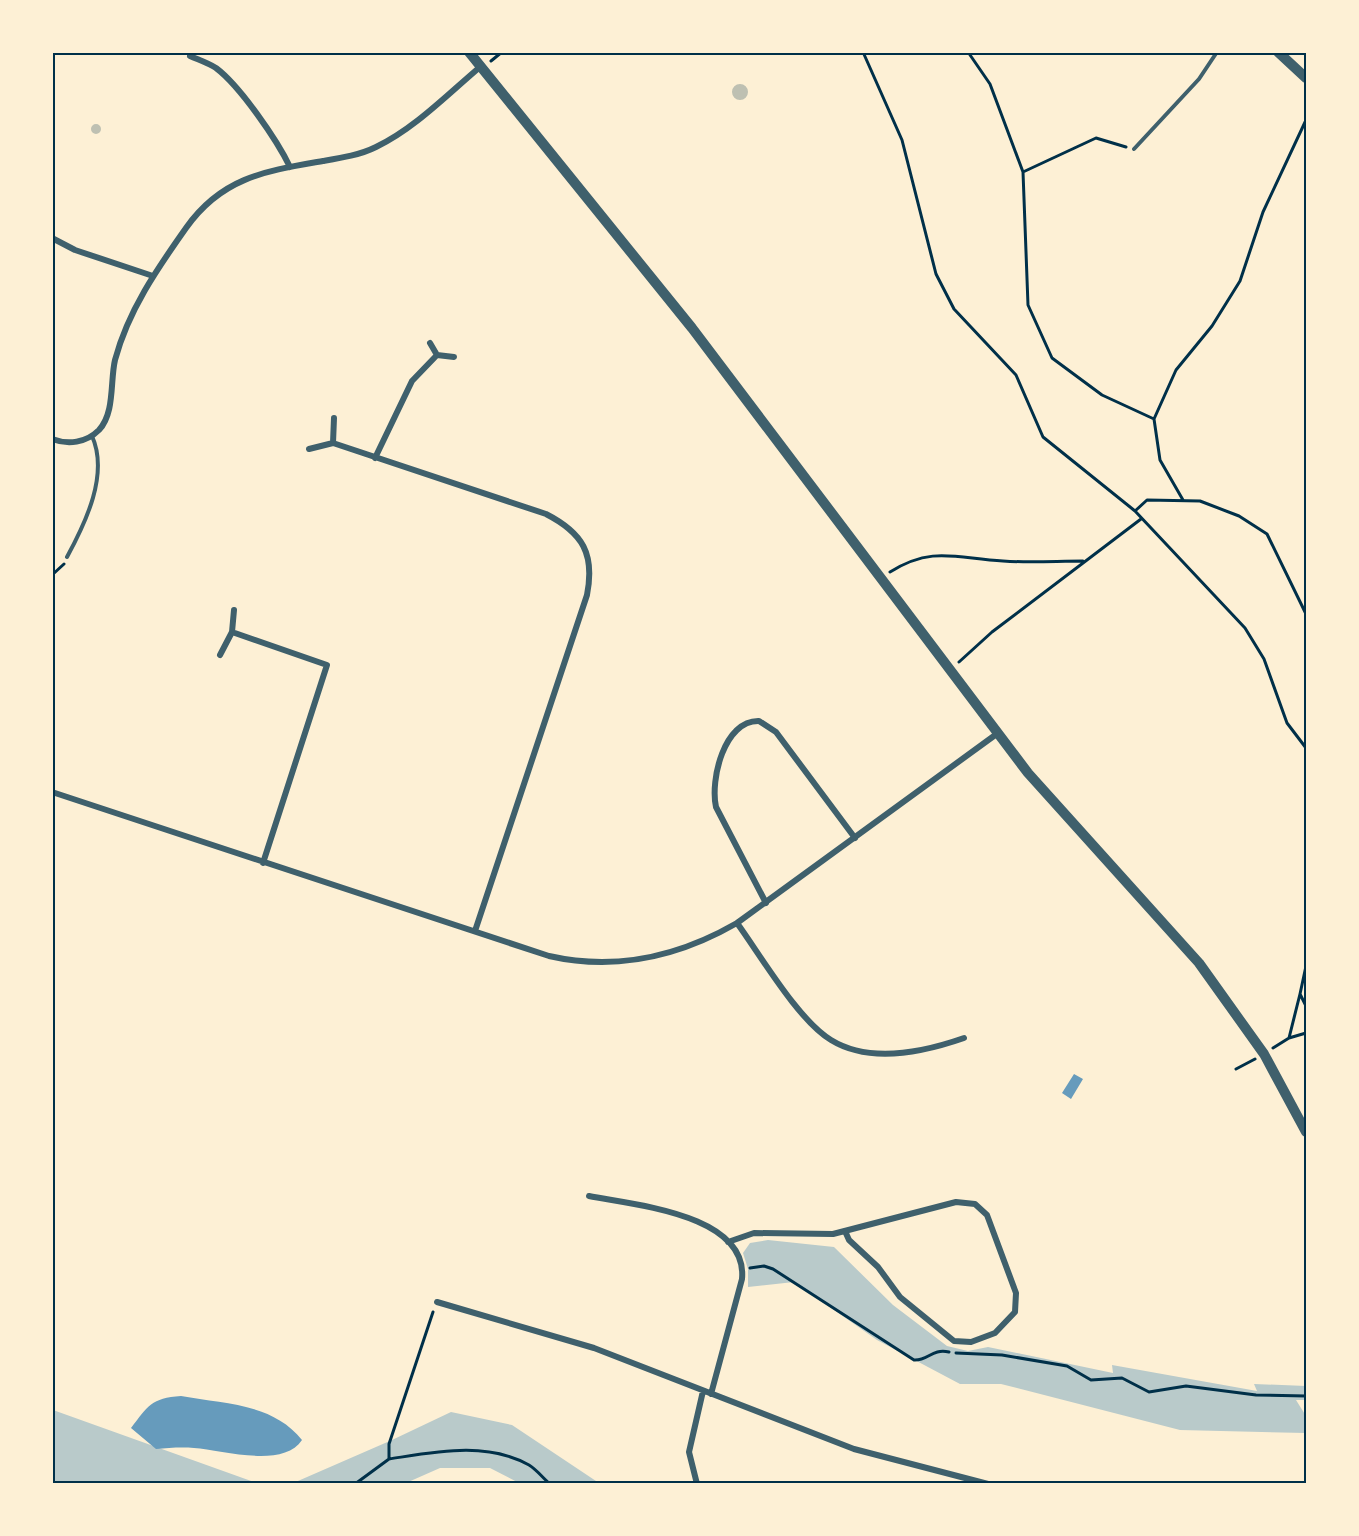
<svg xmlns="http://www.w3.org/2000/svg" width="1359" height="1536" font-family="Spectral,serif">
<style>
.green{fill:#b9caca}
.water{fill:#669bbc}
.building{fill:#bec0b2}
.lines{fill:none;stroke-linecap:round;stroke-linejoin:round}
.path{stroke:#003049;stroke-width:3}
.service{stroke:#3f606c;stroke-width:4}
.minor{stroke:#3f606c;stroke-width:6}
.tertiary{stroke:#3f606c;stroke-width:10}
.neatline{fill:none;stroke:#003049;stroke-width:2}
</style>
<rect width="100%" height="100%" fill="#fdf0d5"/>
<path class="green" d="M768,1240L834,1247L893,1305L947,1346L968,1351L988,1347L1113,1373L1112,1365L1257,1391L1254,1384L1306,1386V1400H1296L1306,1416V1433L1180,1430L1001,1384H960L877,1340L794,1282L748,1287V1269L743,1253L750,1243Z
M53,1410L257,1483H53Z
M451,1412L512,1425L599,1483H519L490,1468H440L406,1483L291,1484L392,1440Z"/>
<path class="water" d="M1074,1074L1083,1079L1071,1099L1062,1093Z
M181,1396C224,1404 273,1403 302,1440C283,1469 222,1450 194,1448C181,1447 168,1448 156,1449L131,1428C148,1406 151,1398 181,1396Z"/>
<path class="building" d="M732 92a8 8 0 1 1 16 0a8 8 0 1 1-16 0Z
M91 129a5 5 0 1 1 10 0a5 5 0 1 1-10 0Z"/>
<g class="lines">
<path class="path" d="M863,52L902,140L936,274L954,309L1016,375L1043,437L1135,511L1245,628L1264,659L1287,723L1306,748
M968,52L990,84L1023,172
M491,61L502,52
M1126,147L1096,138L1023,172L1028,305L1052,358L1102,395L1154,419
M1183,500L1160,460L1154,419L1176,370L1212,326L1240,281L1263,212L1306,120
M1135,511L1147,500L1200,501L1239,516L1267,534L1306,614
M890,572C933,545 958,559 1003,561C1030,563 1057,561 1083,561
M52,575L64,564
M959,662L992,632L1141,519
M1306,966L1300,994L1306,1006
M1289,1038L1300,994
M1273,1048L1289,1038L1306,1033
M1236,1069L1255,1059
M750,1268L764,1266L773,1269L914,1360C928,1361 932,1348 949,1352
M956,1353L1002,1355L1067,1366L1091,1380L1122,1378L1149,1392L1186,1386L1256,1395L1306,1396
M389,1459C435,1452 486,1441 529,1465C537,1470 543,1478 550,1484
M355,1484L389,1459V1444L433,1312"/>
<path class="service" d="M1134,149L1199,79L1217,52
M67,557C86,522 109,474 92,436"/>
<path class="minor" d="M190,56C199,60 208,63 216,68C240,86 277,140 290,167
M52,238L75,250L153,276
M430,343L437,355L454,357
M52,439C68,445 86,443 99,430C115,413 110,381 115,360C128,311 157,269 186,228C222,177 266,171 323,161C341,158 360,155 376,147C414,129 448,94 480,67
M333,443L334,418
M309,449L333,443L546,514C583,533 595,554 587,595L475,931
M375,458L412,381L437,355
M232,632L327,665L263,863
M220,655L232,632L234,610
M52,792L549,956C615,971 678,957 737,923L998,733
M766,903L716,807C710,780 724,720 759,721L776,732L855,838
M737,923C761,956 798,1020 831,1040C870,1064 924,1052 964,1038
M589,1196C633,1205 748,1214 742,1279L711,1394
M728,1242L754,1233L833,1234L956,1202L975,1204L987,1215L1016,1293L1015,1312L995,1333L971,1342L954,1341L900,1297L878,1267L849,1240L845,1231
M437,1302L594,1348L854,1449L988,1484
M697,1484L689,1452L703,1391"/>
<path class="tertiary" d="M469,52L692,328L1028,773L1199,963L1264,1054L1306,1132
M1278,52L1306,78"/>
</g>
<rect width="1359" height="1536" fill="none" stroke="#fdf0d5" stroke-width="108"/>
<rect x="54" y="54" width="1251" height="1428" class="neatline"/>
</svg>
